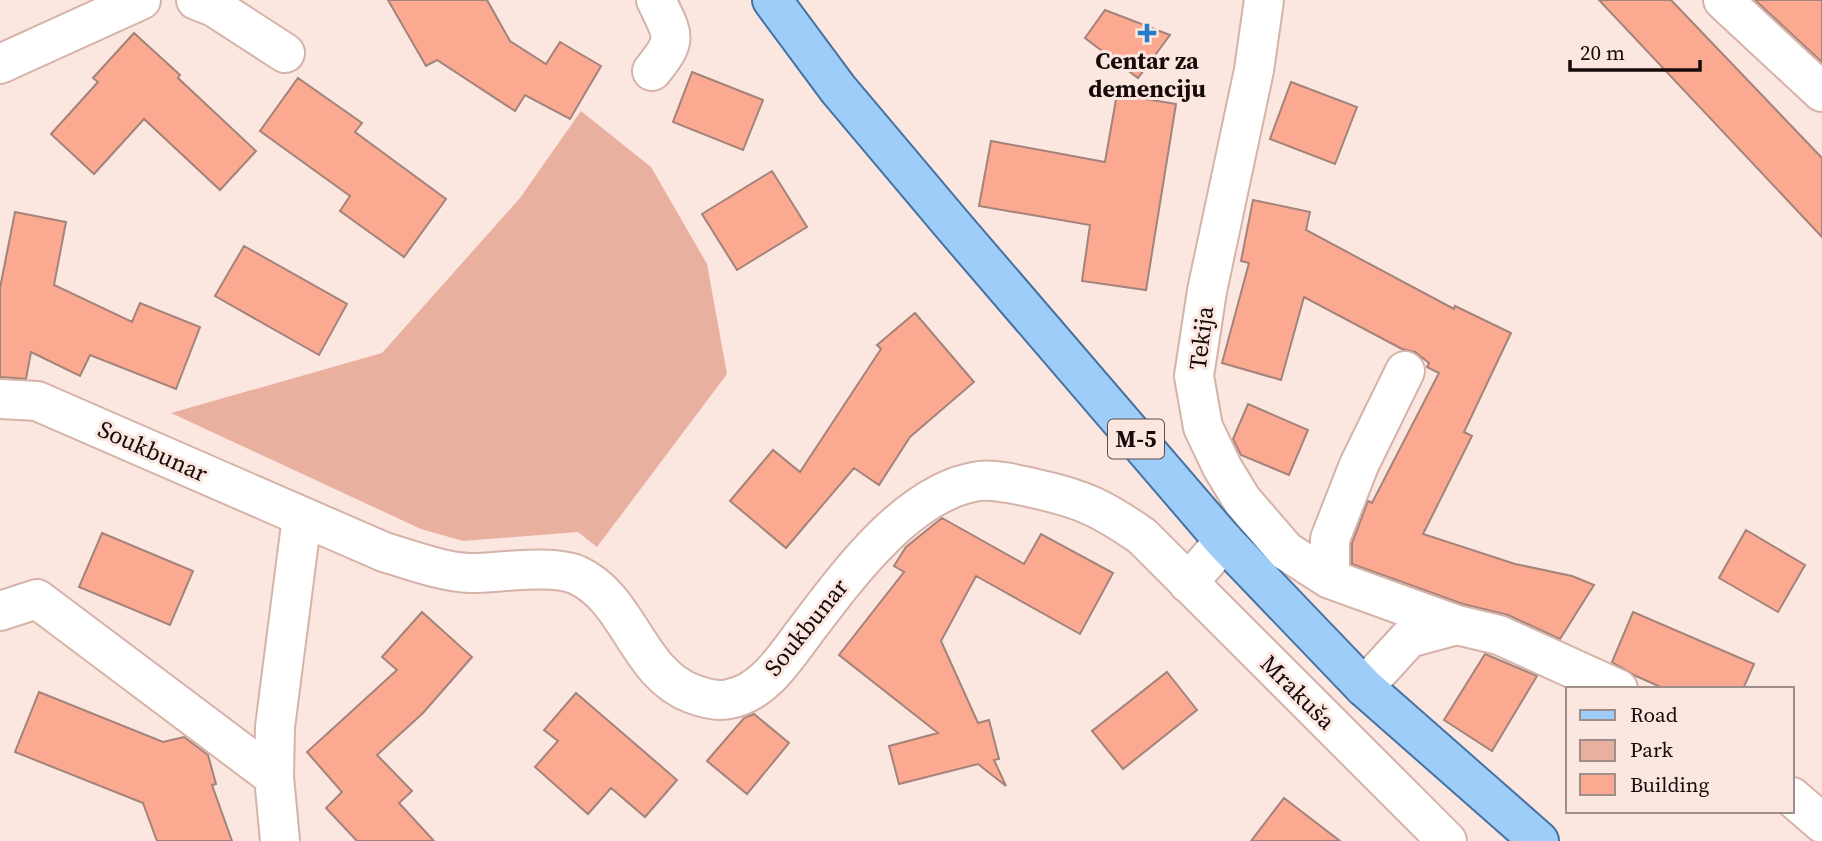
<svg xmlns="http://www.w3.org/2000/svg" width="1822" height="841" font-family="'Source Serif 4',serif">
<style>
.green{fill:#e9b09f}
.building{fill:#fca992;stroke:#a3837a;stroke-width:2}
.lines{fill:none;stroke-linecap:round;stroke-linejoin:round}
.minor-casing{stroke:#d5b3a9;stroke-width:42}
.major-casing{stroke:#4473a3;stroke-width:42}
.minor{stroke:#fff;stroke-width:38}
.major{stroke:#9ecdfa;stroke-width:38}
.poi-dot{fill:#257dca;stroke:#fbe6e0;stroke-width:2.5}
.labels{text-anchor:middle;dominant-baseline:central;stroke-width:6;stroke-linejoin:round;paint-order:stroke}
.shield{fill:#fbe6e0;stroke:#5b4d49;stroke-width:2}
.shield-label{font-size:23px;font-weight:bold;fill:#160b08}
.poi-label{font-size:24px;font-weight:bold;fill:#160b08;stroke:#fbe6e0}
.street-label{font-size:24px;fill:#160b08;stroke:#fbe6e0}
</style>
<rect width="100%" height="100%" fill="#fbe6e0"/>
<path class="green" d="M581,111L651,167L707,264L727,374L597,547L578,532L463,541L421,529L171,413L382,353L520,198Z"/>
<path class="building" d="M388,0H487L510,41L546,64L560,42L601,66L570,119L525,95L515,111L437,60L426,66Z
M1599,0H1671L1822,158V237Z
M1755,0H1822V62Z
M1105,10L1170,35L1138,78L1085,38Z
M134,33L180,75L178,78L256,151L220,190L144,119L94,174L51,134L98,82L93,78Z
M692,72L763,100L743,150L673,122Z
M298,78L362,123L355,132L446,199L404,257L340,211L350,196L260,131Z
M1291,82L1357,107L1335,164L1270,139Z
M1117,94L1176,104L1146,290L1082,281L1090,225L979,206L991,141L1105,162Z
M772,171L807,227L737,270L702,214Z
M1253,200L1310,212L1306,230L1454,309L1455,306L1511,333L1464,432L1472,436L1423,534L1515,564L1572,576L1594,585L1560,639L1508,615L1463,604L1352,564V543L1368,501L1372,503L1439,373L1427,367L1429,363L1415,352L1402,349L1304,297L1281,380L1222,363L1249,263L1241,261Z
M15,212L66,222L54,285L132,322L140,303L200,327L176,389L90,355L80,376L31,352L26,379L0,377V288Z
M244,246L347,304L319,355L215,296Z
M915,313L974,382L910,437L879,485L854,468L786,548L730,501L773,450L800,472L881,349L877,345Z
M1248,404L1308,430L1289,475L1241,455L1233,439Z
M942,518L1024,564L1041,534L1113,573L1080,634L976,576L941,641L978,723L989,720L999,759L994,760L1006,786L978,764L899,784L889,746L938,733L839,655L904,572L894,566L906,547Z
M1746,530L1805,565L1778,612L1719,578Z
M102,533L193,571L170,625L79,587Z
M422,612L472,657L423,713L377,755L412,791L399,803L434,841H357L326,808L342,792L307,752L397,670L382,657Z
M1633,612L1754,664L1743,689H1665L1636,676L1612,662Z
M1485,654L1537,676L1492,751L1444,720Z
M1167,672L1197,710L1123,769L1092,731Z
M39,692L163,742L184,737L208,755L216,784L212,785L232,841H157L143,803L15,752Z
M576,693L677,780L645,817L611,788L588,814L535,767L558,741L544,730Z
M754,714L789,743L747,794L707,761L744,718Z
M1284,798L1340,841H1251Z"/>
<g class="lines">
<defs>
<path id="minor" d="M196,0L214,7L285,53
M1264,0L1254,70L1207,291L1194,376L1203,427L1222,467L1242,500L1286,551L1330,579L1457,625
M1723,0L1822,92
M0,64L141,0
M652,71C679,38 673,36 656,0
M0,399L37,401L384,552C411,560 442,572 471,573C500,573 551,564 577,575C630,599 637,674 693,694C704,698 718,702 729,699C763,693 784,659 803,634C844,580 907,491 979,481C997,479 1019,485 1037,489C1083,499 1103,509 1142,536L1447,841
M1330,579V539L1359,465L1405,371
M1188,583L1224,541
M0,611L37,599L274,777
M1364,687L1409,638L1457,625L1499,635L1618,689
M1792,797L1822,823
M280,841L274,777L275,727L302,517"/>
<path id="major" d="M772,0L838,89L956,229L1224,541L1364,687L1539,841"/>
</defs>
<use href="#minor" class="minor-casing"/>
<use href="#major" class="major-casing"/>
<use href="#minor" class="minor"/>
<use href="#major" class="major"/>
</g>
<path class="poi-dot" d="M1143.5 22.5h7v7h7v7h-7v7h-7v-7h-7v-7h7z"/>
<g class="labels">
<rect class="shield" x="1108" y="419.5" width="56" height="39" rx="5"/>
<g class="shield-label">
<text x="1136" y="439">M-5</text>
</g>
<g class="poi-label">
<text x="1147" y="60">Centar za<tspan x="1147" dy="28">demenciju</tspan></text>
</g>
<g class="street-label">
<text transform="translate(1201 338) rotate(-83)">Tekija</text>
<text transform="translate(153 451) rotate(24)">Soukbunar</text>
<text transform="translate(806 627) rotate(-51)">Soukbunar</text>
<text transform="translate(1298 692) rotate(45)">Mrakuša</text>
</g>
</g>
<rect x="1566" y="687" width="228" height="126" fill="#fbe6e0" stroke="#9f8e8a" stroke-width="2"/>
<rect x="1580" y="710" width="35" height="10" fill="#9ecdfa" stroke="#9f8e8a" stroke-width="2"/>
<text x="1630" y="722" font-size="21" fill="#160b08">Road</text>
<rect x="1580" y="740" width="35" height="21" fill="#e9b09f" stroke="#9f8e8a" stroke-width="2"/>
<text x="1630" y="757" font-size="21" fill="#160b08">Park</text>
<rect x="1580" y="774" width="35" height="21" fill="#fca992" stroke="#9f8e8a" stroke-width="2"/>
<text x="1630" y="792" font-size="21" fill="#160b08">Building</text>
<path d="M1570 60v10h130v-10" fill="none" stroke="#160b08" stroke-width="3.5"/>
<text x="1580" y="60" font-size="21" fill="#160b08" stroke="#fbe6e0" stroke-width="5" paint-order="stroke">20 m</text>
</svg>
